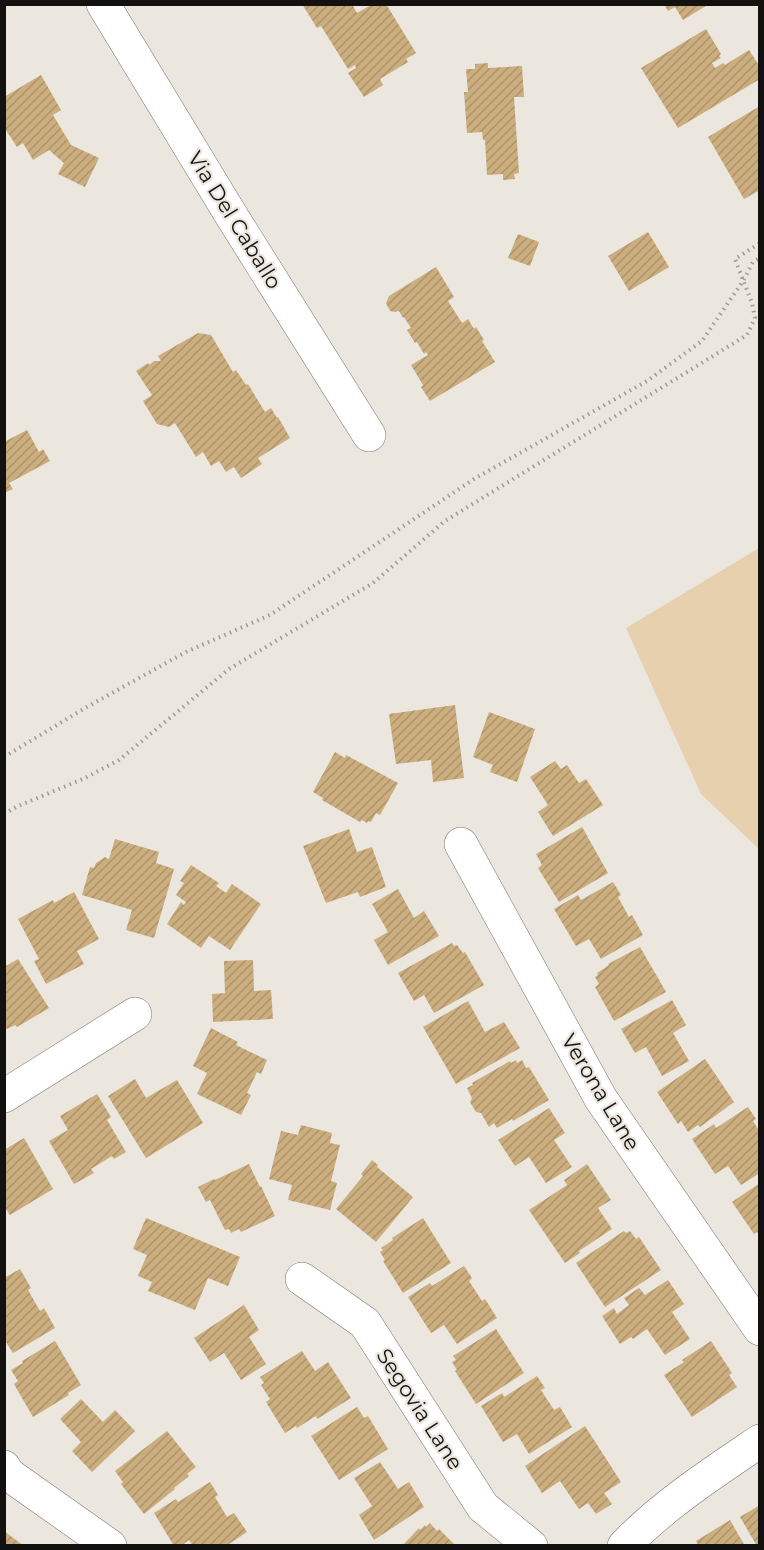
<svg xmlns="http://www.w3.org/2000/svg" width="764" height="1550" font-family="Montserrat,sans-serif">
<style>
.grass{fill:#e7d0ad}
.building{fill:url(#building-hatch)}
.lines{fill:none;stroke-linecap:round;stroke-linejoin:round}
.minor-casing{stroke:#76726c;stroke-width:34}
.path{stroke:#9e9b95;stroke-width:4;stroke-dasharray:1.5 4.5;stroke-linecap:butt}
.minor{stroke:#fff;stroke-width:33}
.labels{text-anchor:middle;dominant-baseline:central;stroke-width:4.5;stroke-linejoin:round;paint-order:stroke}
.street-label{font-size:21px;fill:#13110f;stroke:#ebe7df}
</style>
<defs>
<pattern id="building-hatch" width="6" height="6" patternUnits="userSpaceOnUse" patternTransform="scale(1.5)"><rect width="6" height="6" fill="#cbad7e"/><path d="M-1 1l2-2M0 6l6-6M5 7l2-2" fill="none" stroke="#ad946c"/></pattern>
</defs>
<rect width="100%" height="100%" fill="#ebe7df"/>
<path class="grass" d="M759,548V849L701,794L626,628Z"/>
<path class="building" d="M302,4H352L357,13L371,5L373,6L375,4H386L416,53L406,59L408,62L380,79L383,85L364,97L348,73L356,68L355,65L348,69L321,26L317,28Z
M664,4H709L683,20L675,7L668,11Z
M706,29L721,54L719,56L721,58L712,63L715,68L723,63L725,65L749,50L760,67V79L678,128L641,68Z
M488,63V68L522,66L524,97H514L519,173L514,174L515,179L503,180V174L487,175L485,140H483L482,132L467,133L464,92H468L466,69H475V64Z
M41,75L61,110L53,115L71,145L99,158L85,187L58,174L64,163L49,150L33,160L23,143L17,147L4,127V97Z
M760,106V190L744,199L708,137Z
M648,232L669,267L629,291L608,256Z
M518,234L539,242L530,266L508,258Z
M436,267L454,297L448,301L462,323L468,319L474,329L476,327L484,340L482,341L495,362L430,401L421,387L423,385L411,365L428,355L426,352L424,354L417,342L415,343L407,330L411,328L404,317L403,318L399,311L395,312L390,311L386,303L389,296Z
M198,333L211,335L233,372L236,370L246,385L248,384L265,412L271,408L277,418L278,417L290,438L258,458L262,464L241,478L234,467L226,472L219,461L211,466L203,452L196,457L175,423L169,427L157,424L143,401L152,395L136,371L148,363L149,365L154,361H161L158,356Z
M27,430L39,452L43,449L50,461L9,483L13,489L4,493V442Z
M455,705L464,778L433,782L431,760L396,764L389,714Z
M489,712L535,729L517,782L490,772L493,765L473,757Z
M335,752L345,758L346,755L398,783L380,815L376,813L371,822L368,821L367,823L362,820L360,822L322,800L323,798L313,792Z
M555,761L561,769L567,765L579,783L586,779L603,805L553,836L538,812L548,805L530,777Z
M582,827L608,873L559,902L538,868L542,865L536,854Z
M349,829L357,852L372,847L386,887L360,897L358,892L326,903L303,846Z
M115,839L159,852L156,863L174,869L154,938L126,930L132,910L82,895L90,867L94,868L96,863L105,857L109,859Z
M191,865L219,883L216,886L226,893L232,884L261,904L230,950L209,936L201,948L167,924L181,902L184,905L186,902L176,895L184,883L180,881Z
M613,882L621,895L618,897L629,917L632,915L643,935L601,959L589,939L576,946L554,909L578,895L581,900Z
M398,889L414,918L424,911L439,936L388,965L374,940L388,932L372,904Z
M74,892L99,939L77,951L84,964L46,984L34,961L39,959L18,919L53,900L54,903Z
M452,943L454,946L457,945L463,953L465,952L484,985L434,1013L424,995L414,1001L398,973Z
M640,947L666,992L614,1021L595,987L599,984L595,977L598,975L597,973L609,965L608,964Z
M18,959L49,1008L17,1027L15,1025L7,1029L4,1026V967Z
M253,960L254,991L271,990L273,1019L213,1022L212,994L225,993L224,961Z
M672,1000L686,1025L673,1033L689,1061L662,1076L646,1047L635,1053L621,1029Z
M468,1001L485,1032L504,1022L520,1048L456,1084L423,1027Z
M211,1028L238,1042L236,1045L267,1060L261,1074L257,1072L247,1093L251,1095L241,1115L197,1094L207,1073L193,1066Z
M705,1059L734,1102L700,1127L698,1125L688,1132L681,1121L678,1124L657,1092Z
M516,1060L517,1063L522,1060L526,1068L529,1067L549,1100L513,1121L512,1119L497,1128L494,1123L489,1127L481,1113L476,1112L470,1102L472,1098L467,1088L473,1085L472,1083L510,1061L511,1063Z
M135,1079L146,1098L177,1080L203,1123L146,1158L108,1096Z
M97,1094L111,1117L107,1120L126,1152L114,1159L112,1156L91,1169L94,1173L74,1184L49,1141L68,1130L60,1116Z
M748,1107L756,1119L753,1121L760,1132V1173L741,1185L728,1166L715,1174L692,1139L714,1124L716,1128Z
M549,1108L565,1133L554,1140L572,1167L546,1183L529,1157L515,1166L498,1140Z
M301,1125L332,1133L330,1143L340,1145L331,1181L337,1183L330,1210L288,1200L292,1185L269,1179L281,1131L298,1135Z
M24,1138L53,1189L10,1215L4,1206V1150Z
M372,1160L378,1165L377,1167L413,1197L376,1242L336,1209L363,1176L361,1174Z
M249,1164L260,1187L261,1186L275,1216L241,1232L239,1229L231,1233L229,1229L225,1230L210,1200L206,1202L198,1187L214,1179L215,1180Z
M587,1164L611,1200L598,1208L612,1229L579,1251L580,1253L565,1263L529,1210L567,1185L564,1180Z
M760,1183V1236L757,1232L754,1234L732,1202Z
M146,1218L240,1257L228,1286L208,1278L195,1310L148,1291L152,1282L138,1276L147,1255L133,1249Z
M423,1218L451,1263L403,1293L383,1261L385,1260L380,1252L383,1250L381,1248L393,1240L392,1238Z
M624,1231L626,1233L630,1231L636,1239L639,1237L661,1270L605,1307L576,1263Z
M464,1266L472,1278L469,1281L482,1301L485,1299L497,1318L457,1344L444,1325L431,1333L408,1297L430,1283L432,1286Z
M20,1269L31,1288L28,1290L40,1311L44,1308L55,1328L13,1353L4,1339V1278Z
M668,1280L684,1304L672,1312L690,1339L665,1355L647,1329L633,1339L631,1337L620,1344L602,1316L614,1308L617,1314L629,1305L624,1298L639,1288L645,1295Z
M244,1305L259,1330L249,1337L266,1364L241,1380L224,1353L210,1362L194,1338Z
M496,1329L524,1373L476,1404L455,1371L457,1370L452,1362L456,1360L453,1356Z
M55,1341L81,1385L68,1393L69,1395L33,1417L14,1384L18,1381L11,1370L23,1363L22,1361Z
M711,1341L732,1373L729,1375L737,1387L692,1417L664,1375L684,1362L682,1360Z
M302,1351L315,1371L328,1362L351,1398L317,1419L316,1416L297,1428L296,1426L285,1433L266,1402L270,1399L261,1385L264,1383L260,1377Z
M537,1376L545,1388L541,1390L554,1410L560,1407L572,1427L529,1454L517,1434L503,1442L481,1406L502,1393L504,1397Z
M81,1399L103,1422L115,1410L135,1431L92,1472L72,1451L81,1442L60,1419Z
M357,1407L364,1418L368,1416L388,1449L339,1480L311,1436Z
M585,1426L621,1482L604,1493L612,1504L596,1514L588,1503L579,1509L560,1481L542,1493L525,1466Z
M167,1431L196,1467L187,1474L189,1476L174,1488L175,1489L144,1514L121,1484L123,1482L115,1471Z
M380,1462L398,1489L409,1482L424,1507L374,1540L359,1515L372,1506L354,1478Z
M210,1482L218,1495L215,1497L227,1517L234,1513L247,1532L226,1546H193L189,1540L181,1546H174L154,1513L176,1499L178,1502Z
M760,1505V1546H757L740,1517Z
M730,1520L745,1546H699L696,1541Z
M430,1523L437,1531L439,1529L456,1546H402L419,1528L420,1530L425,1525L426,1527Z
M4,1531L24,1546H4Z"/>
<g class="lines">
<defs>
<path id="minor" d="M103,4L231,215L369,435
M461,844L601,1099L760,1329
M4,1096L135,1014
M302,1279L365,1323L483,1507L531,1546
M4,1467L8,1474L110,1546
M624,1546C662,1506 714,1472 760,1441"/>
</defs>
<use href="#minor" class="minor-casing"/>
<path class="path" d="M4,757L85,708L186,652L270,615L474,479L647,381L702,341L743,281L753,262L760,258
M4,814L16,807L85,778L119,760L229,669L373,583L445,521L747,335L755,318L752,303L735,259L760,243"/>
<use href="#minor" class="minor"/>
</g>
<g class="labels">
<g class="street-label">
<text transform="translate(235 220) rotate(58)">Via Del Caballo</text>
<text transform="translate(601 1092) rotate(59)">Verona Lane</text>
<text transform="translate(420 1409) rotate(57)">Segovia Lane</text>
</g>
</g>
<rect width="764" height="1550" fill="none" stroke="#13110f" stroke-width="12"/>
</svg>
